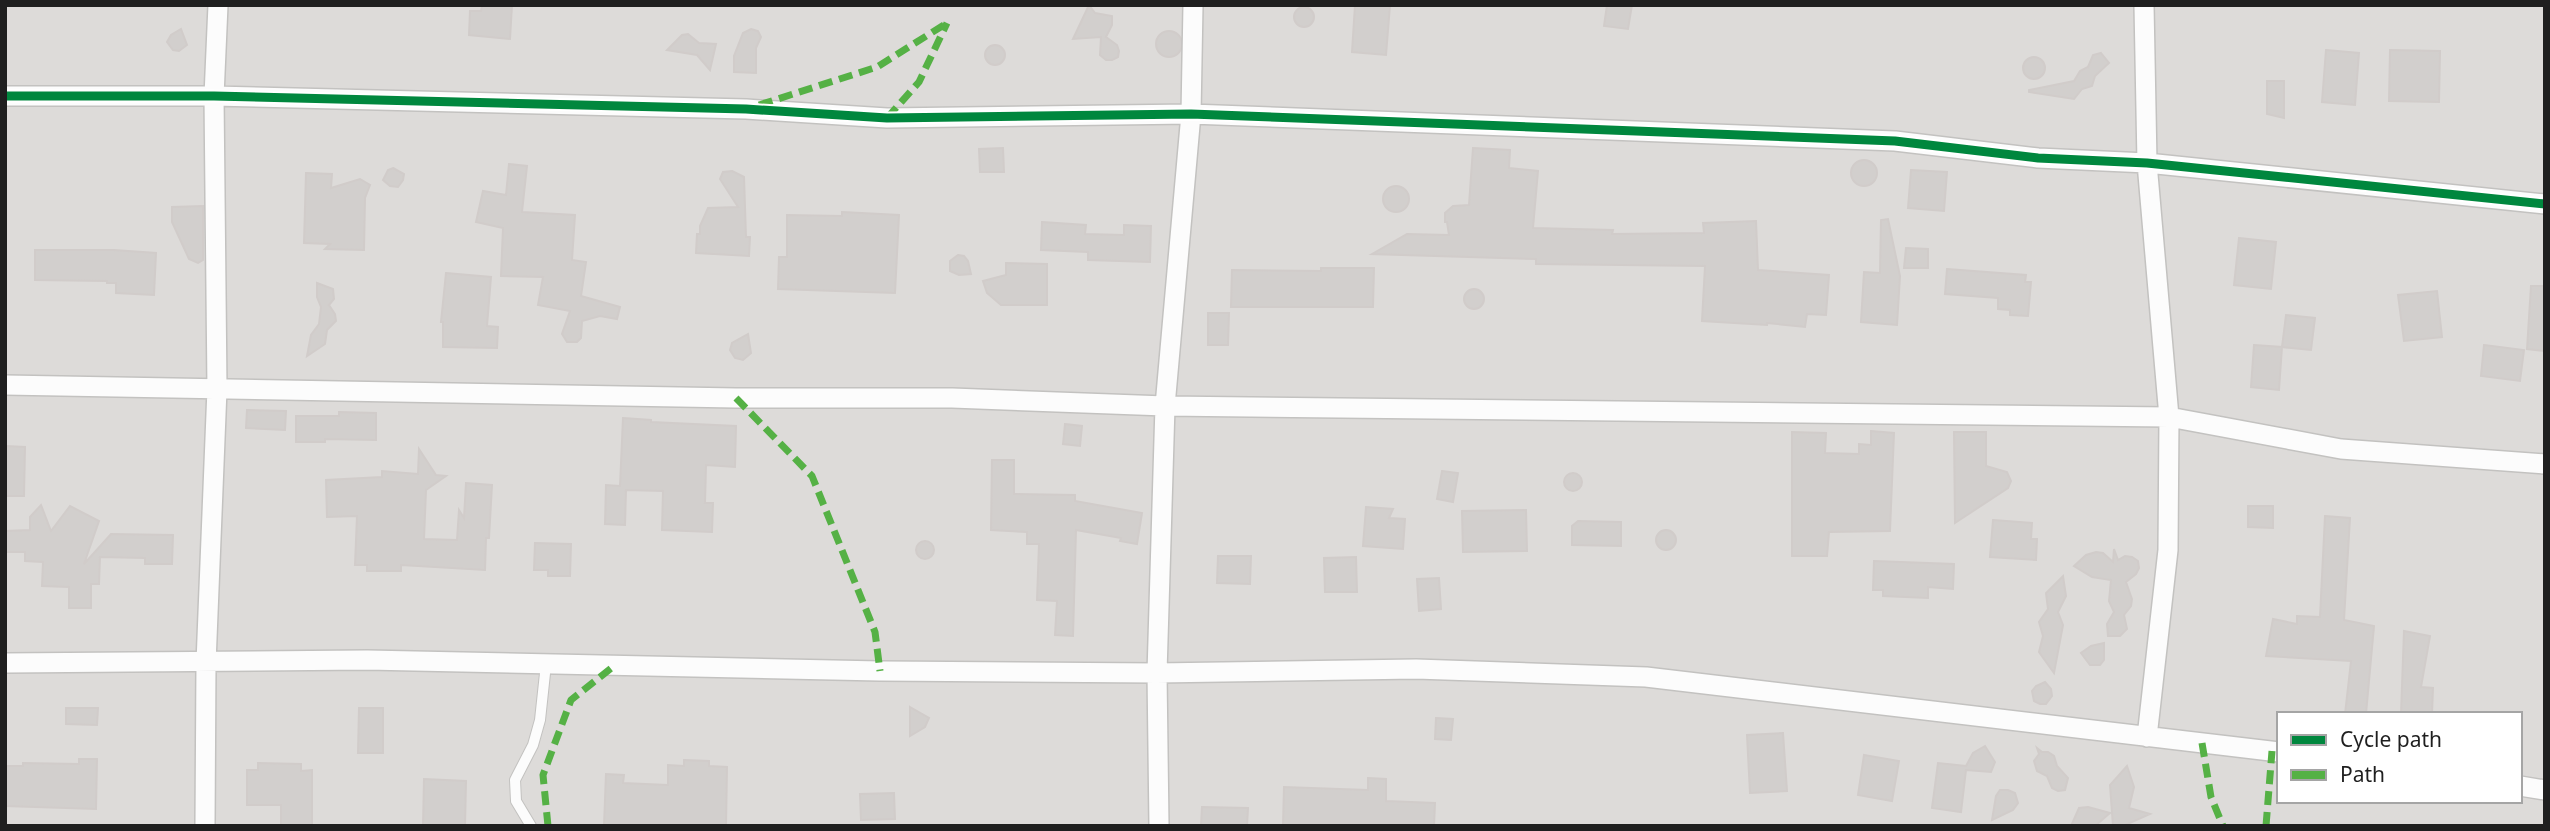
<svg xmlns="http://www.w3.org/2000/svg" width="2550" height="831" font-family="'Noto Sans',sans-serif">
<style>
.residential{fill:#dddbd9;fill-rule:evenodd}
.building{fill:#d2cfcd;stroke:#d1ccca;stroke-width:2}
.lines{fill:none;stroke-linecap:round;stroke-linejoin:round}
.lane-casing{stroke:#c3c2c0;stroke-width:12}
.street-casing{stroke:#c3c2c0;stroke-width:22}
.lane{stroke:#fcfcfc;stroke-width:10}
.street{stroke:#fcfcfc;stroke-width:19}
.quiet{stroke:#55b145;stroke-width:7;stroke-dasharray:14 7;stroke-linecap:butt}
.cycleway-casing{stroke:#fff;stroke-width:13}
.cycleway{stroke:#00873e;stroke-width:9}
</style>
<rect width="100%" height="100%" fill="#eeebe8"/>
<path class="residential" d="M5,5H2545V826H5ZM2279,714H2520V801H2279Z"/>
<path class="building" d="M482,5H512L510,39L469,35L470,11H481Z
M1089,5L1095,13L1112,16V25L1106,37L1117,45L1119,51L1118,57L1112,60H1106L1100,55L1101,37L1073,39Z
M1355,5H1390L1386,55L1352,52Z
M1607,5H1632L1628,29L1604,26Z
M1294 17a10 10 0 1 1 20 0a10 10 0 1 1-20 0Z
M181,29L187,45L179,51L173,50L167,42L171,35Z
M751,29L758,31L761,37L756,48V73L734,72V56L743,33Z
M1156 44a13 13 0 1 1 26 0a13 13 0 1 1-26 0Z
M688,34L699,43L716,44L710,70L697,55L667,50L682,35Z
M985 55a10 10 0 1 1 20 0a10 10 0 1 1-20 0Z
M2326,50L2359,53L2355,105L2322,102Z
M2390,50L2440,51L2439,102L2389,101Z
M2101,53L2109,63L2095,76L2092,86L2082,89L2074,99L2029,92V90L2074,81L2080,71L2088,67L2093,55Z
M2023 68a11 11 0 1 1 22 0a11 11 0 1 1-22 0Z
M2267,81H2284V118L2267,114Z
M1003,148L1004,172H980L979,149Z
M1473,148L1510,150L1509,168L1538,171L1533,228L1613,230L1612,234L1704,233L1703,223L1756,221L1758,270L1829,275L1826,315L1807,314L1805,327L1767,323V325L1702,321L1705,266L1536,264V259L1372,254L1407,234L1449,235L1447,222H1445V213L1453,206L1469,205Z
M1851 173a13 13 0 1 1 26 0a13 13 0 1 1-26 0Z
M509,164L527,166L522,212L575,215L572,260L586,262L581,296L620,307L617,319L600,316L582,321L581,338L577,342H567L562,334L570,311L538,305L543,277L501,276L503,228L476,222L483,191L506,195Z
M393,168L404,174L403,180L398,187L390,186L383,180L388,170Z
M1911,170L1947,172L1944,211L1908,208Z
M732,171L744,177L746,237H750L749,256L696,253L697,234H700V226L708,208L738,207L720,179L723,172Z
M306,173L332,174L331,188L360,179L370,185L365,198L364,250L325,249L330,244L304,243Z
M1383 199a13 13 0 1 1 26 0a13 13 0 1 1-26 0Z
M203,206V260L198,263L189,259L172,222V207Z
M842,212L899,215L895,293L778,289L779,257H787V215L842,216Z
M1888,219L1900,276L1897,325L1861,322L1864,272L1880,273L1881,220Z
M1042,222L1086,225L1085,234L1124,235V225L1151,226L1150,262L1088,260V252L1041,250Z
M2239,238L2276,242L2271,289L2234,285Z
M1906,248L1928,249V268H1904Z
M35,250H114L156,253L154,295L116,293V283H107V281L35,280Z
M958,255L964,256L968,261L971,274L959,275L950,271V261Z
M1006,263L1047,264V305H1001L987,293L983,281L1006,275Z
M1321,268H1374L1373,307H1231L1232,270L1321,271Z
M1947,269L2026,275L2025,282H2031L2028,316L2010,315V310L1998,309V298L1945,294Z
M446,273L491,277L487,326L498,327L497,348L443,347V322H441Z
M317,283L333,289L334,299L329,305L335,314L336,321L327,330L325,344L307,356L311,335L319,324L321,307L317,297Z
M2531,286H2545V351L2527,349Z
M1464 299a10 10 0 1 1 20 0a10 10 0 1 1-20 0Z
M2437,291L2442,337L2404,341L2398,295Z
M1208,313H1229L1228,345H1208Z
M2286,315L2315,318L2311,350L2282,347Z
M748,334L751,353L743,360L735,358L730,350L732,343Z
M2254,345L2282,347L2279,390L2251,387Z
M2484,345L2524,350L2520,381L2481,376Z
M247,410L286,411L285,430L246,428Z
M339,412L376,413V440L325,439V442H296V416H339Z
M623,418L651,420V422L736,426L735,467L706,465L705,503H713L712,532L662,530L663,491L626,490L625,525L605,524L606,485L620,486Z
M1065,424L1082,426L1080,446L1063,444Z
M1871,431L1894,433L1890,531L1829,532L1827,556H1792V432L1826,433L1825,453L1859,454V444L1871,445Z
M1954,432H1986V466L2007,472L2011,481L2008,488L1955,523Z
M5,446L25,447L24,496H5Z
M419,449L436,475L446,476L426,490L424,539L457,540L459,510L464,518L466,483L492,485L489,538H486L485,570L401,565V571H367V565H355L357,516L327,517L326,480L382,477V471L418,474Z
M992,460H1014V494L1075,495V501L1142,513L1137,544L1120,541L1121,538L1076,530L1073,636L1055,635L1057,601L1037,600L1039,544H1027V532L991,530Z
M1442,471L1458,473L1453,502L1437,499Z
M1564 482a9 9 0 1 1 18 0a9 9 0 1 1-18 0Z
M41,505L51,531L70,506L99,521L84,564L111,534L173,535L172,564H145V558L100,557L99,584H91V608H69V587L42,586L43,562L25,561V552H5V531L30,530V517Z
M2248,506H2273V528L2248,527Z
M1366,507L1393,509L1389,518L1405,519L1403,549L1363,546Z
M1526,510L1527,551L1463,552L1462,511Z
M2325,516L2350,518L2344,620L2374,626L2366,714H2345L2351,661L2266,656L2273,619L2297,624V616L2320,617Z
M1993,520L2032,523L2031,539H2037L2036,560L1990,557Z
M1578,521L1621,522V546L1572,545V526Z
M1656 540a10 10 0 1 1 20 0a10 10 0 1 1-20 0Z
M916 550a9 9 0 1 1 18 0a9 9 0 1 1-18 0Z
M535,543L571,544L570,576H548V570H534Z
M2114,549L2118,560L2125,556L2132,557L2138,561L2139,568L2136,574L2126,582L2132,599L2131,606L2124,615L2127,629L2120,636H2108L2107,624L2114,612L2109,601L2111,580L2092,577L2074,566L2086,555L2096,552L2103,553L2113,562Z
M1218,556H1251L1250,584L1217,583Z
M1356,557L1357,592H1325L1324,558Z
M1874,561L1954,564L1953,589L1928,587V598L1883,596V590H1873Z
M2063,576L2066,596L2058,612L2063,625L2054,673L2039,652L2043,636L2039,622L2048,609L2046,593Z
M1439,578L1441,609L1419,611L1417,579Z
M2404,631L2430,636L2421,687L2433,688L2432,714H2401Z
M2104,643V660L2100,665H2090L2081,653L2091,646Z
M2045,682L2051,689L2052,696L2046,704H2040L2034,701L2032,691L2036,686Z
M910,707L929,718L925,727L910,736Z
M66,708H98L97,725L66,724Z
M359,708H383V753H358Z
M1436,718L1453,719L1451,740L1435,739Z
M1783,733L1787,791L1750,793L1747,735Z
M1985,746L1995,762L1991,772L1966,770L1961,812L1932,808L1938,763L1966,766L1973,753Z
M2037,748L2042,752H2048L2054,756L2057,766L2068,778L2065,790L2058,791L2052,788L2047,776L2037,771L2034,761L2039,754Z
M1864,755L1899,761L1892,801L1858,795Z
M79,759H97L96,809L5,806V766H23V763L79,764Z
M684,760L709,761V766L727,767L726,826H604L606,774L624,775L623,783L668,785V765L684,766Z
M258,763L301,764V771L312,770V826H281V805H247V770H258Z
M2127,766L2134,787L2129,808L2150,814L2123,826H2113L2110,785Z
M1368,778L1386,779V801L1435,803L1434,826H1283L1284,787L1368,790Z
M424,779L466,781L465,826H423Z
M2000,790H2008L2015,793L2018,803L2013,810L1992,820L1996,796Z
M894,793L895,819L861,820L860,794Z
M1202,807L1248,808L1247,826H1201Z
M2088,807L2110,813L2095,826H2071L2079,808Z"/>
<g class="lines">
<defs>
<path id="lane" d="M531,826L516,801L515,780L533,745L540,720L546,664"/>
<path id="street" d="M2144,5L2147,163L2169,417L2168,550L2147,737
M5,96H214L746,109L887,118L1191,114L1895,141L2038,158L2147,163L2545,204
M5,385L736,398H952L1165,406L2169,417L2341,449L2545,464
M5,663L367,660L880,671L1157,673L1416,669L1646,677L2279,752
M2520,786L2545,790
M205,826L206,663L217,389L214,96L218,5
M1159,826L1157,673L1165,406L1191,114L1193,5"/>
</defs>
<use href="#lane" class="lane-casing"/>
<use href="#street" class="street-casing"/>
<use href="#lane" class="lane"/>
<use href="#street" class="street"/>
<path class="quiet" d="M759,105L877,67L947,23
M887,118L919,82L947,23
M736,398L812,476L875,632L880,671
M2202,743L2211,797L2223,826
M548,826L543,775L571,700L614,666
M2266,826L2272,751"/>
<defs>
<path id="cycleway" d="M5,96H214L746,109L887,118L1191,114L1895,141L2038,158L2147,163L2545,204"/>
</defs>
<use href="#cycleway" class="cycleway-casing"/>
<use href="#cycleway" class="cycleway"/>
</g>
<rect width="2550" height="831" fill="none" stroke="#1f1f1f" stroke-width="14"/>
<rect x="2277" y="712" width="245" height="91" fill="#ffffff" stroke="#a5a5a5" stroke-width="2"/>
<rect x="2291" y="735" width="35" height="10" fill="#00873e" stroke="#a5a5a5" stroke-width="2"/>
<text x="2340" y="747" font-size="21" fill="#1f1f1f">Cycle path</text>
<rect x="2291" y="770" width="35" height="10" fill="#55b145" stroke="#a5a5a5" stroke-width="2"/>
<text x="2340" y="782" font-size="21" fill="#1f1f1f">Path</text>
</svg>
